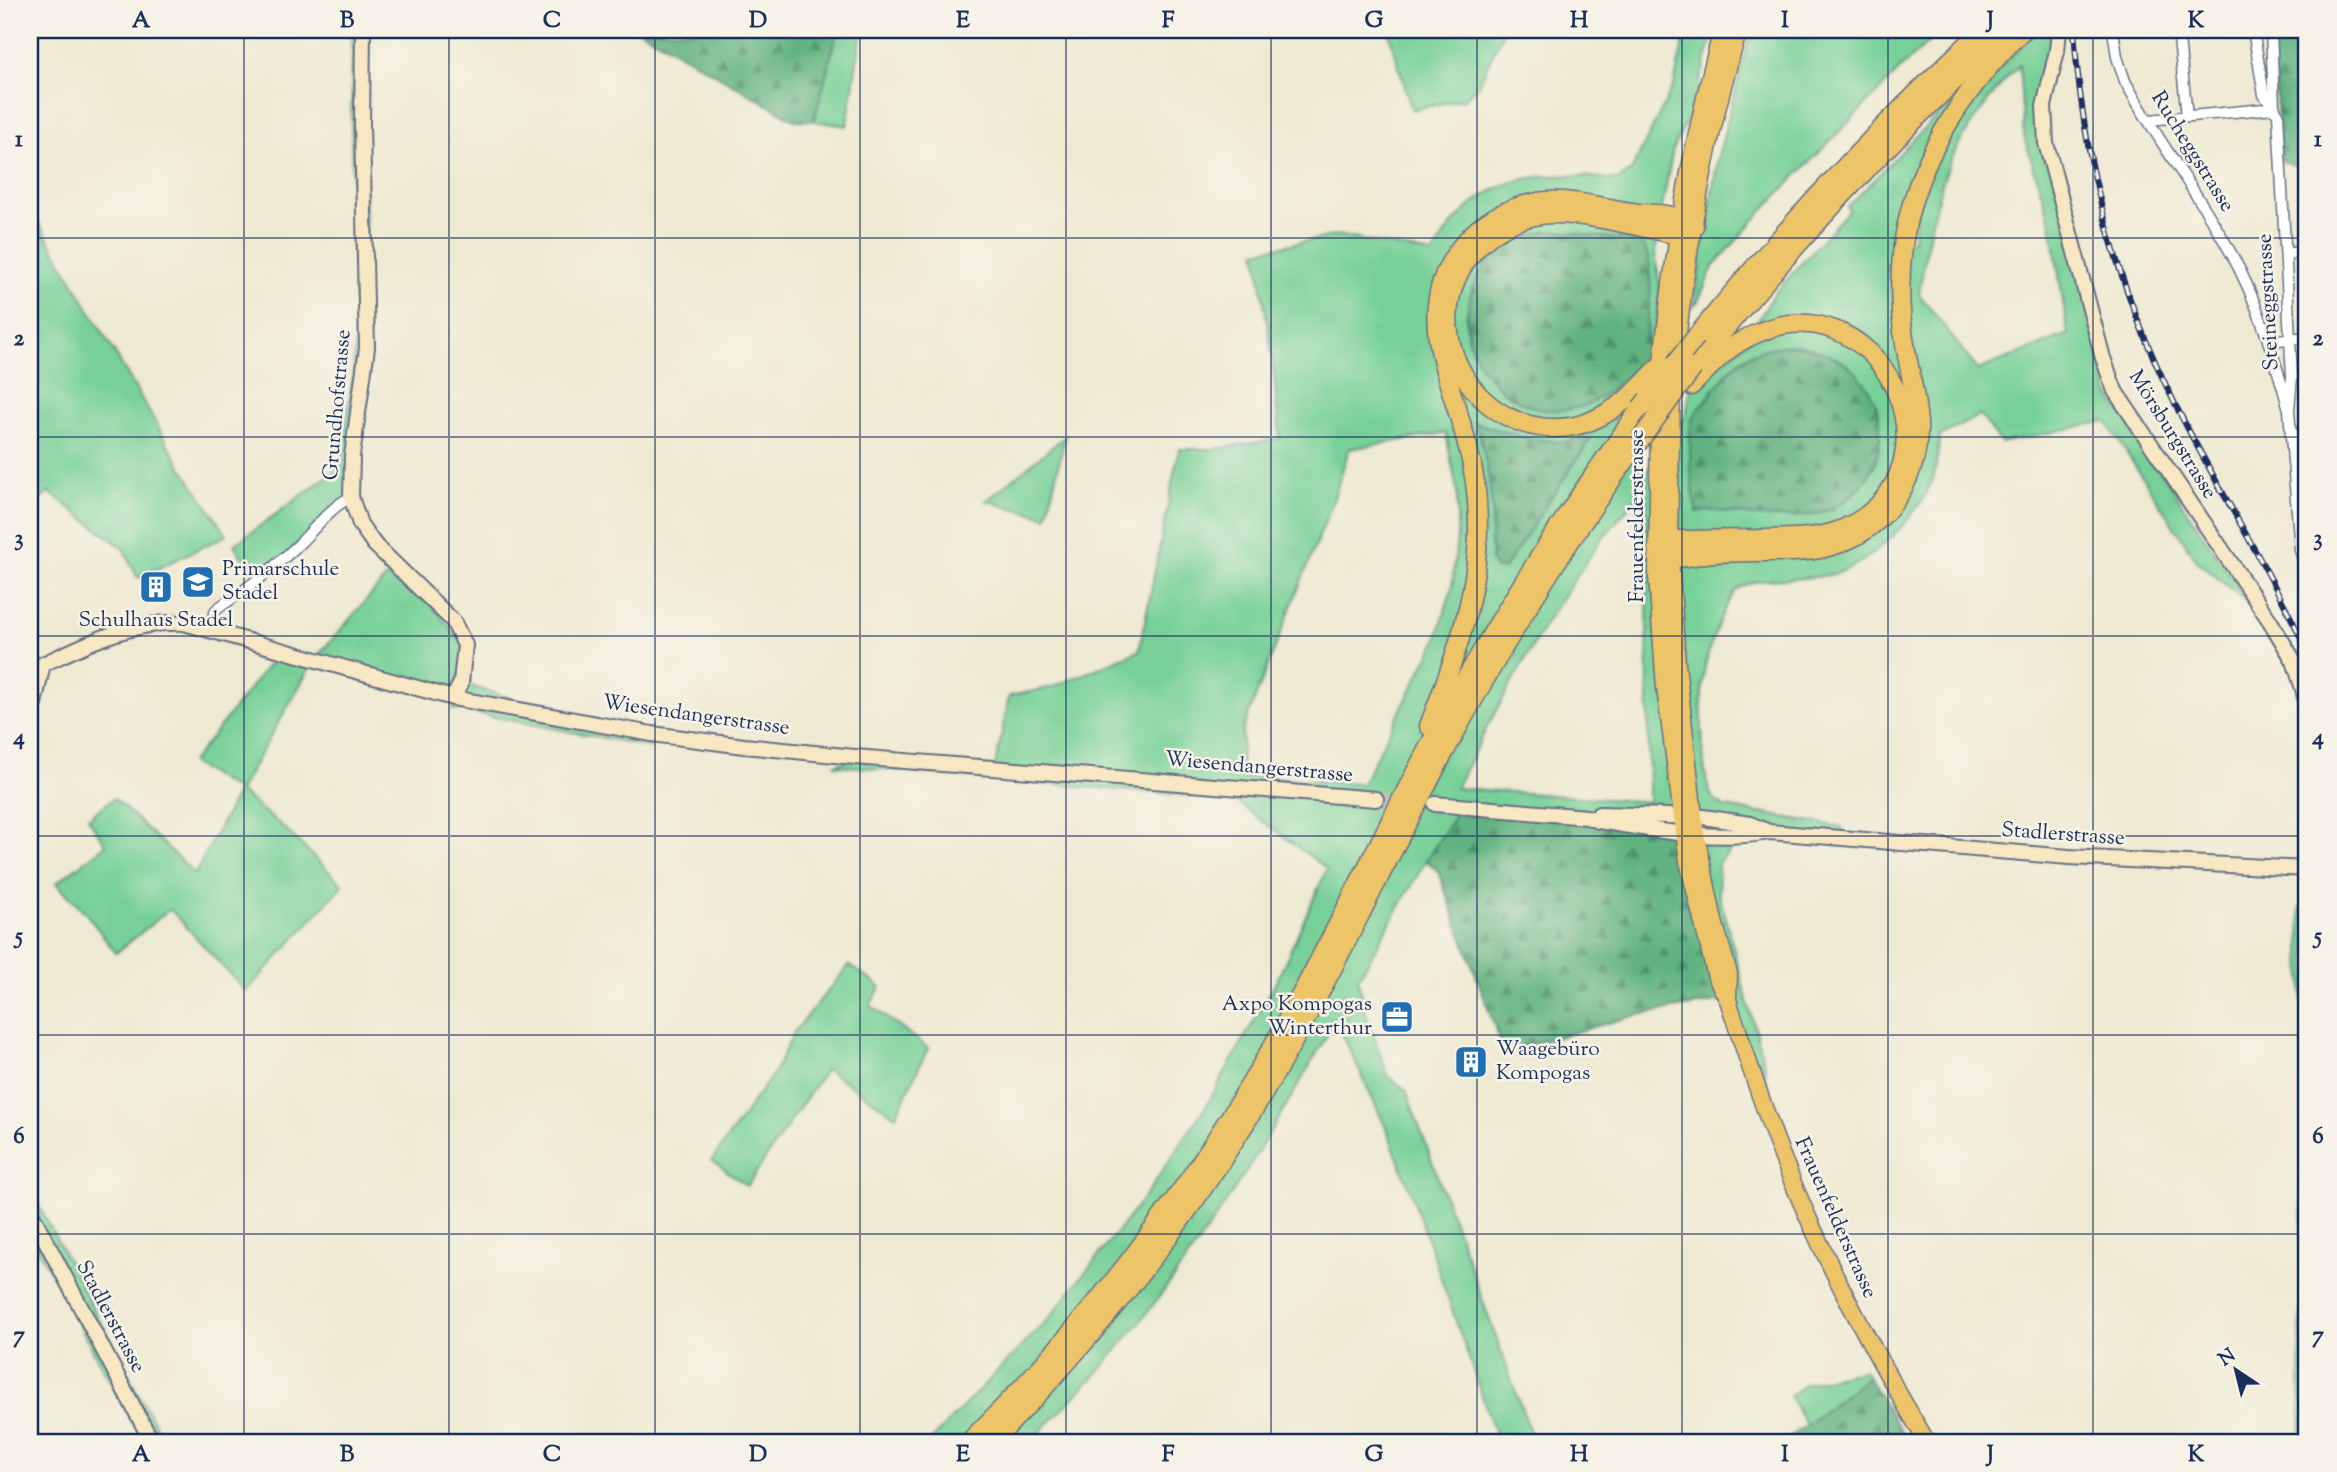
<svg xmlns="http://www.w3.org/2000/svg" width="2337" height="1472" font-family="'Sorts Mill Goudy',serif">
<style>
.green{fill:#76d097;stroke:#48807a;stroke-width:2;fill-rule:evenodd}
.forest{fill:url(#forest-firs);stroke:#3e706f;stroke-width:2}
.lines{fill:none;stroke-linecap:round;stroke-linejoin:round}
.secondary-tunnel{stroke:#c4c4ba;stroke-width:14;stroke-dasharray:14 7;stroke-linecap:butt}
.street-casing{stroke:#657086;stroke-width:13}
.secondary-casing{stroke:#657086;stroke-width:18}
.primary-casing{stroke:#657086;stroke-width:19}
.highway-casing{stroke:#657086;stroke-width:21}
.street{stroke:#fff;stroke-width:10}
.secondary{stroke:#f8e7c3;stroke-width:14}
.primary{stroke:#eec469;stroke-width:16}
.highway{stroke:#eec469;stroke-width:18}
.rail-casing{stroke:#1b2f5e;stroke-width:6}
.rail{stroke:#f7f3e8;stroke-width:3.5;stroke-dasharray:10;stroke-linecap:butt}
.highway-bridge-casing{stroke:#657086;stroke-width:21;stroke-linecap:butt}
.highway-bridge{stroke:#eec469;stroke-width:18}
.grid{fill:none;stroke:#1b2f5e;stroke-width:2;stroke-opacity:0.55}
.labels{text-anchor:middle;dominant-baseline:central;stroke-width:5;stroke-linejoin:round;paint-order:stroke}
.street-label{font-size:21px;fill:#1b2f5e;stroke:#f7f3e8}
.poi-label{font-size:21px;fill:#1b2f5e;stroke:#f7f3e8;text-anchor:start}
.neatline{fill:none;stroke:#1b2f5e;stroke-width:2.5}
.grid-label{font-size:23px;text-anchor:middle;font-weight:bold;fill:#1b2f5e}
</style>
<defs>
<pattern id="forest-firs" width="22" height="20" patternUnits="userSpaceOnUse" patternTransform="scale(1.75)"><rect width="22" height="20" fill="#60b280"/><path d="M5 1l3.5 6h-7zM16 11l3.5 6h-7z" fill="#4e916c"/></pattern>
</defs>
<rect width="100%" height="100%" fill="#f7f3e8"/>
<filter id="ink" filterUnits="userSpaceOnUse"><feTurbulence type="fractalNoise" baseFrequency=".0143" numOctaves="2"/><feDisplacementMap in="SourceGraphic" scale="14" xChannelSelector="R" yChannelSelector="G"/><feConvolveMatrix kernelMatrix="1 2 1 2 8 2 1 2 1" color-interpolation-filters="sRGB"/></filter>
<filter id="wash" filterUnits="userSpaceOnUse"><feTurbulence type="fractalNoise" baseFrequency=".00686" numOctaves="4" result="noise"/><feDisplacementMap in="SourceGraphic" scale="28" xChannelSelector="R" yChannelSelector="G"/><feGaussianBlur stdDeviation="1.57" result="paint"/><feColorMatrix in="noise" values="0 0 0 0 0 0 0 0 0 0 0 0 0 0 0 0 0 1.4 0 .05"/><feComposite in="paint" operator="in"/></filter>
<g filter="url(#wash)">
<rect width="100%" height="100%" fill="#eee9d1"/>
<path class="green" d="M352,30H363L366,272L351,497L258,581L234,545L340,467L353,374L355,331L351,126Z
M838,30H862L847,126L814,121Z
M1388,30H1504L1477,88L1464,99L1412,110Z
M1686,30H1714L1692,111L1673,148L1661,213L1655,254L1660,287L1652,376L1614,417L1641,472L1635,500L1600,541L1548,619L1486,729L1456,788L1649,802L1646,472L1686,415L1691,386L1762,330L1757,322L1774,294L1849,210L1847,207L1955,97L1905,240H1913C1917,164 1984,78 2039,30H2053C2052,59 2042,80 2038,108L2109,394L2250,605L2196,560L2106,421L2001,443L1980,415L1940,436C1938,450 1937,465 1933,478C1923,510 1878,556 1847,569C1835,575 1819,577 1806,578C1789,579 1751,578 1738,589C1724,601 1707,653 1704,672C1700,696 1701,771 1710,793C1713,800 1719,804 1725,807L1842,827L1846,839L1747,836L1718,862L1719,895L1765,1067L1761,1095L1728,1000L1455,806V816L1426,860L1358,979L1364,1008L1388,1076L1406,1090L1534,1442H1498L1412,1195L1386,1128L1336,1020C1269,1137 1199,1254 1111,1357C1086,1387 1057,1414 1030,1442H929L1050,1317L1146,1195L1208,1103L1277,980L1327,869L1234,800L834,765L855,757L995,767L1009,696L1053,687L1139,651L1179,449H1213L1280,439L1271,347L1256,251L1337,235L1432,254C1440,243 1447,229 1457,219C1501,169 1557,172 1618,180L1631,171L1674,85ZM2019,65L2024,136L2051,224L2068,334L1978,370L1919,294C1926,252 1932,208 1948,167C1961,134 1994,90 2019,65ZM1544,231L1572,232L1614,240L1620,238L1650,283L1646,354L1635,368L1601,397L1472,352L1467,334L1466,317L1473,286ZM1791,345C1858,353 1897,404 1873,470L1734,514L1716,510L1697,512L1692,419L1725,375L1738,362L1751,353ZM1477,423L1525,438L1562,442L1591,439L1519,545L1491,560C1498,515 1489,466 1477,423ZM1446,433L1457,491V535L1452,587L1436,642L1362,784L1240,776L1243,729L1333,501L1349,449Z
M1751,30H1942L1906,63L1766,207L1713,267L1698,301L1693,307L1718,157Z
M30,208L182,468L227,535L138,578L123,548L49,492L30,510Z
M1065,436L1047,517L986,501Z
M397,565L465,645L461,683L508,697L507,707L652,734L650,747L453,709V698L315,659L239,791L284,828L343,885L246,992L170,909L116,953L84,911L56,883L106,845L88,818L114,798L195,874L238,791L191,763L281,649L315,659Z
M2300,906L2307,918V1442H2302L2300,1379L2304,1057Z
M849,965L881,987L870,1005L928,1048L896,1116L826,1069L747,1186L712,1160L775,1071L794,1032Z
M30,1189L164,1442H152L137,1413L129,1417L30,1234Z
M1864,1370L1868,1377L1806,1425L1790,1396L1805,1384Z"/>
<path class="forest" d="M639,30H838L814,121L794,120Z
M2271,30H2307V169L2281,161Z
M1557,231L1641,242C1659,265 1647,313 1646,341C1646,344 1647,348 1646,351C1644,366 1621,381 1610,390C1542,448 1445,373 1472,291C1476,278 1483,265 1495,256C1515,240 1531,232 1557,231Z
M1791,345C1811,347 1829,352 1846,364C1896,401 1890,479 1835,507C1810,520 1772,518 1745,515C1725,513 1720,509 1697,512C1692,490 1687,441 1692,420C1694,412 1703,404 1708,398C1731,366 1748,347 1791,345Z
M1476,423L1526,438L1562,442L1591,438L1504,569H1495C1487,552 1493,528 1492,509C1490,479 1485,452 1476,423Z
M1455,806L1684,833L1728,1000L1637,1015L1504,1052L1438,871L1426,860L1454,817Z
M1868,1377L1908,1442H1784Z"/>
</g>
<g filter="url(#ink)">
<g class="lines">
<path class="secondary-tunnel" d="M1376,799L1409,802"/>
<defs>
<path id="street" d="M2113,30L2117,57L2125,81C2157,141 2200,195 2232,255C2258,302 2273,354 2288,406
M2178,30L2187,116
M2253,30L2264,95L2278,114L2292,377L2289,410L2300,550L2307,571
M2271,30L2274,107
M2149,120L2275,108
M2286,254L2307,251
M2268,341L2307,337
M2292,437L2307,431
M209,628L216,610L221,606C249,588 274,568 298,545C316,528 329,508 351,497"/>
<path id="secondary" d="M363,30L362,125L367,348L352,456L351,497L360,524L374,544L453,621L465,645L461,683L453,698
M2059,30L2057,51L2044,106L2046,143L2103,358L2115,391L2270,621L2294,661L2304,692L2307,716
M30,670C79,648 128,620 184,623L453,698L652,734L744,746L855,757L1376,799
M30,721L43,664
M1435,804L1587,817L1599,821C1655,830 1713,842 1769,832L2069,857L2307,869
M1599,814L1703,817L1750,824L1769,832
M30,1211L152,1442"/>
<path id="primary" d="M1674,369C1686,255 1705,139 1739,30
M1661,376C1671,258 1691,144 1722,30
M1672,392L1669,540L1677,664L1696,835L1714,921L1729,974L1728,997
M1659,409L1657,577L1665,688L1688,861L1716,977L1728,1000C1746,1054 1763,1108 1784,1161C1823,1259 1873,1352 1927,1442"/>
<path id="highway" d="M1696,337C1785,228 1880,125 1983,30
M1693,368C1789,249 1892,137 2005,33
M1642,385C1623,404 1602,420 1575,426C1480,444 1412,334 1469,257C1487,234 1512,219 1540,215C1575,210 1642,227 1677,235L1694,226
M1691,386C1708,369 1725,349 1747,338C1877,269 1975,469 1843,529C1817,540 1787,538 1759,539C1729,539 1699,540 1669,540L1657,549C1661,551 1666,556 1670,557C1683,560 1700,554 1713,553C1728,552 1745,552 1760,552C1781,552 1804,553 1824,548C1882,535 1920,482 1918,423C1916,396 1909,370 1905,344C1899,310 1899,273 1904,239C1917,157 1966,87 2023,30
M1429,726C1454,661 1478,597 1478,527C1478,500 1475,473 1468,448C1451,377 1408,307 1465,242C1484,220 1510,207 1538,202C1572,197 1605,209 1638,213C1652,214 1667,213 1680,218C1685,220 1689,224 1694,226
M969,1442C1087,1326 1188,1193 1271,1049C1337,934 1392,812 1456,696C1512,596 1574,501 1641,408
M992,1442C1088,1345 1174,1239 1246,1122C1320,1003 1378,874 1445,751C1503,643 1568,539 1640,440"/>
</defs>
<use href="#street" class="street-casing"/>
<use href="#secondary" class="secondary-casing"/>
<use href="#primary" class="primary-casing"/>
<use href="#highway" class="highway-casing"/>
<use href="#street" class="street"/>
<use href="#secondary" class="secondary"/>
<use href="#primary" class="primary"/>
<use href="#highway" class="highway"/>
<defs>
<path id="rail" d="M2074,30C2083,171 2122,306 2189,431C2228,505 2272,575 2307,651"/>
</defs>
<use href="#rail" class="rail-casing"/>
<use href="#rail" class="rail"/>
<defs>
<path id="highway-bridge" d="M1642,385L1662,364
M1641,408L1696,337
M1640,440L1693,368"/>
</defs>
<use href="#highway-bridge" class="highway-bridge-casing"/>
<use href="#highway-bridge" class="highway-bridge"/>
</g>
</g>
<path class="grid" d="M244,30V1442M449,30V1442M655,30V1442M860,30V1442M1066,30V1442M1271,30V1442M1477,30V1442M1682,30V1442M1888,30V1442M2093,30V1442M30,238H2307M30,437H2307M30,636H2307M30,836H2307M30,1035H2307M30,1234H2307"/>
<defs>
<symbol id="school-square" viewBox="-11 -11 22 22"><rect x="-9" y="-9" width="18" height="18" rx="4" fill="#1f6fb2" stroke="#f7f3e8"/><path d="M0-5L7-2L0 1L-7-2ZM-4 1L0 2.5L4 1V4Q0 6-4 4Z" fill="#fff"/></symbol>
<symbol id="building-square" viewBox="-11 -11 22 22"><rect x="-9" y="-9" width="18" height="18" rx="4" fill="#1f6fb2" stroke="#f7f3e8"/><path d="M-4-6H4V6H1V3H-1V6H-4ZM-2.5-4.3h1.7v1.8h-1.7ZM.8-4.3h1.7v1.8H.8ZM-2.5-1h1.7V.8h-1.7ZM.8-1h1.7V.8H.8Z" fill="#fff"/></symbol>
<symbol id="office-square" viewBox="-11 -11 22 22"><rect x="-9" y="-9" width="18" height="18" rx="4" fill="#1f6fb2" stroke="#f7f3e8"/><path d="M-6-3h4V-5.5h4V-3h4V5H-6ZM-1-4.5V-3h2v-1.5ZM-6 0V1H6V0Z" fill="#fff"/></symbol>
</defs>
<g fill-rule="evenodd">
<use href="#school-square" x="179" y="563" width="38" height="38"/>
<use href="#building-square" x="137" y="568" width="38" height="38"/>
<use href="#office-square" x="1378" y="998" width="38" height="38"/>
<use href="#building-square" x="1452" y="1043" width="38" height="38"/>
</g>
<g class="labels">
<g class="street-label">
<text transform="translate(2192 152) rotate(58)">Rucheggstrasse</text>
<text transform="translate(2269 302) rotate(-93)">Steineggstrasse</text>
<text transform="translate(338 405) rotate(-85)">Grundhofstrasse</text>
<text transform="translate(2172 435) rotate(58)">Mörsburgstrasse</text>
<text transform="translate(1638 516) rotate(-90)">Frauenfelderstrasse</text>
<text transform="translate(696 716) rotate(8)">Wiesendangerstrasse</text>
<text transform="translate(1259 768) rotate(5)">Wiesendangerstrasse</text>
<text transform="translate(2063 835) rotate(4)">Stadlerstrasse</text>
<text transform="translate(1835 1218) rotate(66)">Frauenfelderstrasse</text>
<text transform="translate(110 1317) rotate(62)">Stadlerstrasse</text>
</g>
<g class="poi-label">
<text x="222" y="570">Primarschule<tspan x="222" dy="24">Stadel</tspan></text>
<text x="156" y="621" text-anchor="middle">Schulhaus Stadel</text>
<text x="1372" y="1005" text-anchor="end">Axpo Kompogas<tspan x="1372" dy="24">Winterthur</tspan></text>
<text x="1496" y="1050">Waagebüro<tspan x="1496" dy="24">Kompogas</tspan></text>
</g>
</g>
<rect width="2337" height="1472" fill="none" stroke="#f7f3e8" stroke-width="77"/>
<g transform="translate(2236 1370) rotate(325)" stroke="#f7f3e8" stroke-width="5" paint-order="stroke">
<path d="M0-5L12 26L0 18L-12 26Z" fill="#1b2f5e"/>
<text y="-10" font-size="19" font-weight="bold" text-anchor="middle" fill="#1b2f5e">N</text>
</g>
<rect x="38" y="38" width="2260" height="1396" class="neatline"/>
<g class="grid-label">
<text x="141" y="27">A</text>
<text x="347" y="27">B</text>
<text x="552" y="27">C</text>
<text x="758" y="27">D</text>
<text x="963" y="27">E</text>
<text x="1168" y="27">F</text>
<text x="1374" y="27">G</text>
<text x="1579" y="27">H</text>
<text x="1785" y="27">I</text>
<text x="1990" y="27">J</text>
<text x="2196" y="27">K</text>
<text x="19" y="146">1</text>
<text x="2318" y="146">1</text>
<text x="19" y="345">2</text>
<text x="2318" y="345">2</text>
<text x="19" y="545">3</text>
<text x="2318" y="545">3</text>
<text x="19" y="744">4</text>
<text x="2318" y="744">4</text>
<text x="19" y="943">5</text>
<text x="2318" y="943">5</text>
<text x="19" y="1143">6</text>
<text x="2318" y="1143">6</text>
<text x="19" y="1342">7</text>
<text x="2318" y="1342">7</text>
<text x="141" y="1461">A</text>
<text x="347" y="1461">B</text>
<text x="552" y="1461">C</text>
<text x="758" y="1461">D</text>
<text x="963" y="1461">E</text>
<text x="1168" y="1461">F</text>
<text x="1374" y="1461">G</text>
<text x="1579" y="1461">H</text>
<text x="1785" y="1461">I</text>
<text x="1990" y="1461">J</text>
<text x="2196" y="1461">K</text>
</g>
</svg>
